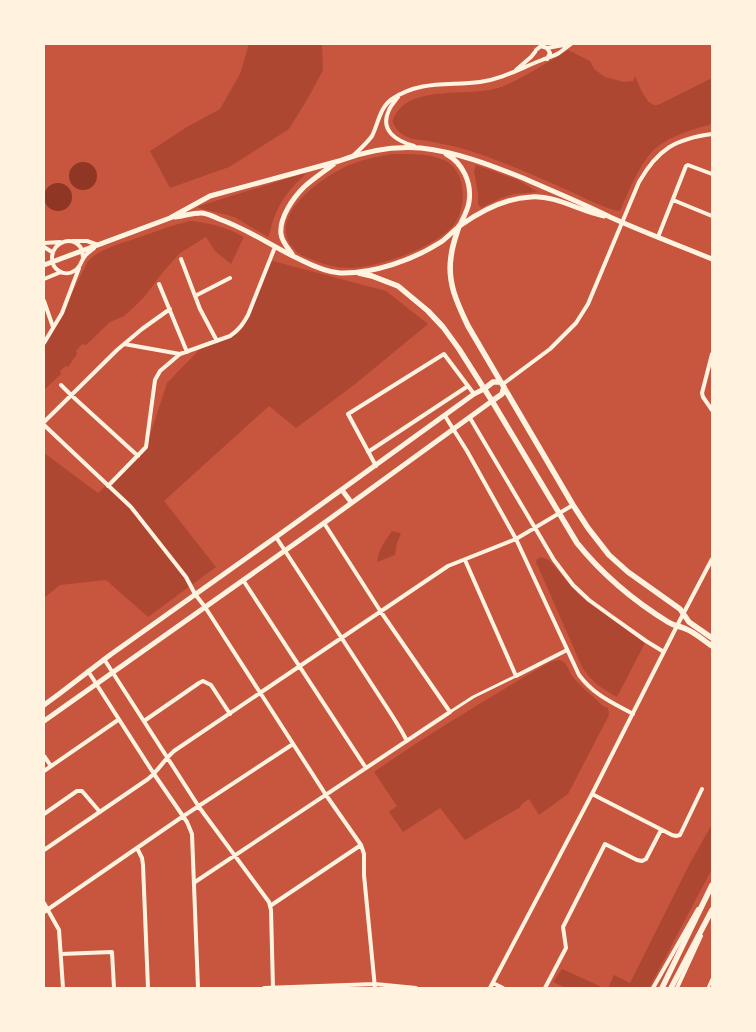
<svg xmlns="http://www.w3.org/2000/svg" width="756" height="1032" font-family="'Golos Text',sans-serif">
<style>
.green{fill:#ae4732}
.water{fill:#8f3625}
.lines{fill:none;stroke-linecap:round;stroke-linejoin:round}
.pedestrian{stroke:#fff3e0;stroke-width:3}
.minor{stroke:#fff3e0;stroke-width:4}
.tertiary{stroke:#fff3e0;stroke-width:5}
.secondary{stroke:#fff3e0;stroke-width:5.5}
</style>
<rect width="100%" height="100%" fill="#c8553d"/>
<path class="green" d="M249,44H322L323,70L308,98L289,129L229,167L170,188L150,151L187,127L220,109L240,74Z
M568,50L590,61L594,69L605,77L624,82L633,81L635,76C638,83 645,101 652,104C655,106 657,105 660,104L712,78V122L709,125C689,130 664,138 650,154C637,170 629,190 621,209L619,211C605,209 581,196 567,190C531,174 495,158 457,147C447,145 438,143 428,141C420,140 412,140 405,136C401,134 394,128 393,122C392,119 395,115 397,112C416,86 466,96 494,89C517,83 547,62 568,50Z
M393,154C408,154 426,153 441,159C468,168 468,209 452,227C431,249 381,266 352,268C338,268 324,265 311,259C305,257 299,255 295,250C262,218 325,174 352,164C365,159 379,156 393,154Z
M476,165L518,180L538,192L514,194L501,198L481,208L478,204V193L474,171Z
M305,173L304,176C291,187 280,201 274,218C271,224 271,231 268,237L236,218L227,215L198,208L199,206Z
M190,221C211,223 226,227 244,237L231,264L215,251L206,237L180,253L163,272L145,296L134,307L124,316L110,322L86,345L82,344L76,351L77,354L68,367L66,366L60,371L61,374L44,390V343L62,313L88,261C101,248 120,244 137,238C155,232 172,225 190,221Z
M269,260L386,291L428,324L354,385L296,428L269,406L164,501L216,567L148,617L106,580L60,585L44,598V453L98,493L146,447L167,383L204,345L240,329Z
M392,531L401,533L397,543L395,555L377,562C379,549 384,542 392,531Z
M541,557L549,560L578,594L590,604L645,643L617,697C602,689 592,682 582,667L536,562L537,559Z
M558,660C567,660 568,671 573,677C581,687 593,696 603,706L608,708L609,715L568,794L539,815L529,799L523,803L519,808L491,824L465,840L440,808L403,832L389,812L397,806L374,772C431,732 490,697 550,662Z
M712,824V869L649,988H608L614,975L630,983L689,865Z
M562,969L604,988H566L553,982Z"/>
<path class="water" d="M69 176a14 14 0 1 1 28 0a14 14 0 1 1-28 0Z
M44 197a14 14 0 1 1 28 0a14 14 0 1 1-28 0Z"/>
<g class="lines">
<path class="pedestrian" d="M450,712L473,697L516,676
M708,988L712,979"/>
<path class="minor" d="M547,48L569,44
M536,50L541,46L547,48L550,53L547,59
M516,70L531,57L535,52
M398,97C395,101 391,105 389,110C379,131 397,141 414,146
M354,155C360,149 367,143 372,136C378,124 380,107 392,99C421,80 448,86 480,82C502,79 521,68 542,60C547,58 554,56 559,53C563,50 567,47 571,44
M673,200L712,216
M658,237L686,166L688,165L712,174
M73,241H87L98,245
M44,243L60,242
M44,247L52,252
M83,258C83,257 82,251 82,250C75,234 52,241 52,258C52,263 54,268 59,271C64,274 70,274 74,271C80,268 80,264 83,259C85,254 91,251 94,248
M181,259L200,309L217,341
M44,279L61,272
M159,284L187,352
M195,296L230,278
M44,301L53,327
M44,343L62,313L79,268
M124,344L180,354L230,336C239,330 243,324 248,315L275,247
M712,354L702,393L703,397L712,410
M503,384L550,349L576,323L588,304L639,182C658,149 675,139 712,134
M61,385L71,395L138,456
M445,416L467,451L516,539L579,675C594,695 611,702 633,714
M470,418L554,560L573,585L589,600L611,616L646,641L664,652
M44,422L117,350L142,329L170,309
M44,425L131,507L186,577L195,594L205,607L326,795L361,845L364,854V875L375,988
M368,452L468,386
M376,466L348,414L444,354L474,394
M108,486L146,447L155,380L160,371L180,354
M276,537L393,717L401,730L407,741
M465,560L516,676L567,650
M243,580L366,768
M104,659L199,807L269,902L271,910L273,988
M88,671L154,774L187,822L192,834L198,988
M144,721L199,683L203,681L211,685L230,714
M44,756L51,766
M44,771L118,720
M592,794L672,835L676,836L680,835L702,789
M44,814L77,791H82L100,812
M137,848L142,858L143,865L148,988
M44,850L148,779C158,771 164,760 174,751L448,566L516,539L573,505
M195,882L450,712L381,612L324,523
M44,903L59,930L63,988
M270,906L361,845
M44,912L179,819L293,744
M61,954L112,952L114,988
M493,983L503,988
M264,988L375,984L416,988
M490,988L592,794L680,620L712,559
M545,988L566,948L563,927L605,844L637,860L642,861L646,859L661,830
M653,988L698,909
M677,988L701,936"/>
<path class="tertiary" d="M446,154C463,163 472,183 469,202C468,210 463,218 460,225
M175,217C183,216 193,213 201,213C207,213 214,217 219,219C248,229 273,247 301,260C313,266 327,272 340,273C373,274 413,260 441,242C448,237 454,230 461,225C481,211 506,198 531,197C556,195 579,211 604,216
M292,254C288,248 282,242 281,234C279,218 293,198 304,187C314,178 325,171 335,163
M44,265L170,218L210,196L339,161C365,151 394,146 421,148C457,152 490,165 523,178C552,191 582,203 610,217C643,232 678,245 712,259
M342,490L351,502
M44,705L59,694L110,655L276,537L474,394L484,389
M44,721L324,523L492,401"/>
<path class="secondary" d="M459,226C456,236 452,246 451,257C447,282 457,303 468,326L573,505L588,528L609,555L628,572L680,609L689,622L712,638
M359,273L372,276L398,286L428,311L443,327L459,349L492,401L577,543C602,574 634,601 668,622C674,626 680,626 686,629C696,633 704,641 712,646
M484,389L493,382H501
M492,401L502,394L504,387
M662,988L712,885
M671,988L712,910"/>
</g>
<rect width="756" height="1032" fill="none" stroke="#fff3e0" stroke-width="90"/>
</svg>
